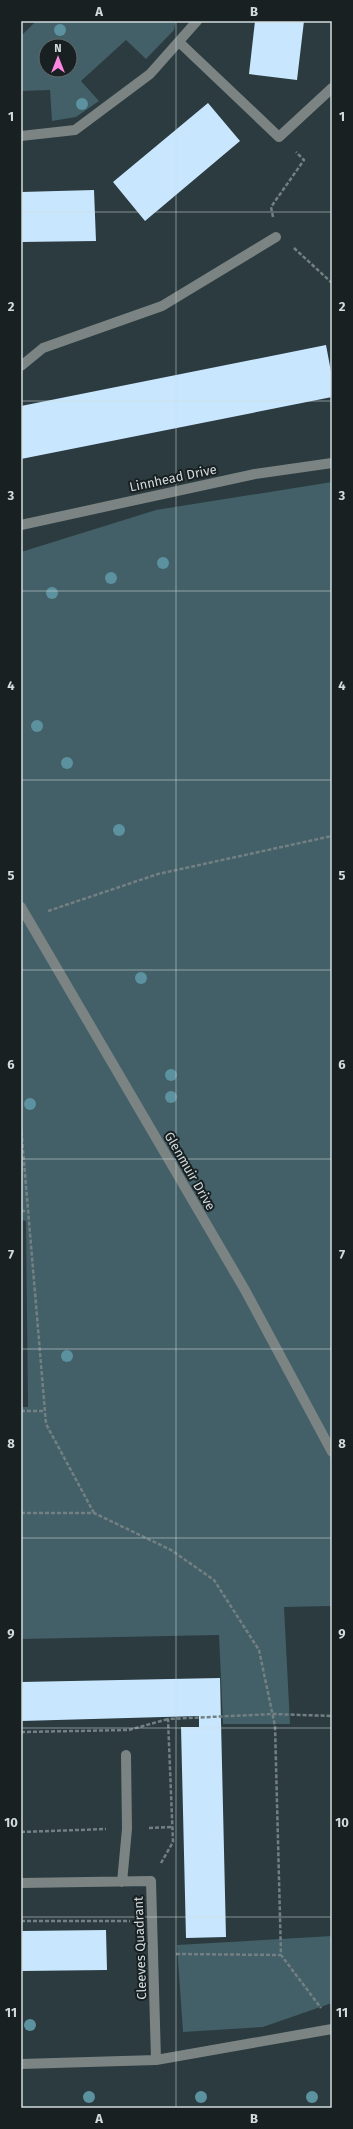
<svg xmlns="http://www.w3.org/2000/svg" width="353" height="2129" font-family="'Fira Sans',sans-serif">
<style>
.green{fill:#435f67;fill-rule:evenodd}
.building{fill:#c8e7fe}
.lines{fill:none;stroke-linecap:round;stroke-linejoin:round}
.path{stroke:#738083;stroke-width:2.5;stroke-dasharray:4 2;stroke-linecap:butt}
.minor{stroke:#7b8483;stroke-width:10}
.tree{fill:#5c919f}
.grid{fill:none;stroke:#d2dbde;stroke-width:1;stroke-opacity:0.55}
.labels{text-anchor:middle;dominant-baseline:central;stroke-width:4;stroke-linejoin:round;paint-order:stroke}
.street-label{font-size:13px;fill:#d2dbde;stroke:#192022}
.neatline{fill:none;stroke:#d2dbde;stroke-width:1.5}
.grid-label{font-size:13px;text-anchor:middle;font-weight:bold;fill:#d2dbde}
</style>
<rect width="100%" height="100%" fill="#2b3b3f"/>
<path class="green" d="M36,21H176L174,30L146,59L126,40L81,81L99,101L76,117L52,121L50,90L21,91V36ZM46,46H70V70H46Z
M332,482V1606L284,1607L290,1724H223L219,1635L21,1639V1407H28L26,1221L21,1220V552L156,510Z
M332,1936V2003L263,2027L183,2032L177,1945Z"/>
<path class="building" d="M255,21H304L297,80L249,74Z
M208,103L240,141L145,221L113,182Z
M94,190L96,241L21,242V192Z
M326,345L332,377V397L21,459V406Z
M220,1678L226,1937L186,1938L181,1727H199V1716L21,1721V1682Z
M106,1930L107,1970L21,1971V1931Z"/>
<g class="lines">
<path class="path" d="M273,217L271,207L304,160L296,152
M294,248L332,283
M48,911L158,874L332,836
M21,1126L46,1424L94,1513
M21,1211H29
M21,1411H45
M21,1513H94L171,1550L214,1580L259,1650L275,1726L281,1955L321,2008
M21,1732L129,1730L168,1719
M149,1828L172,1827
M21,1832L106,1829
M161,1863L173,1842L168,1719L273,1714L332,1716
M21,1921H130
M176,1954L281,1955"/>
<path class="minor" d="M179,42L279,137L332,88
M21,136L75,130L150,74L197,21
M21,366L43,348L162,306L276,237
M21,525L255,474L332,463
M21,907L245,1290L332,1452
M122,1882L127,1829L126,1755
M21,1883L151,1881L156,2060
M21,2064L156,2060L332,2029"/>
</g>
<g class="tree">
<circle cx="60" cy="30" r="6"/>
<circle cx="82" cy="104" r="6"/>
<circle cx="163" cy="563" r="6"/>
<circle cx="111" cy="578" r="6"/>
<circle cx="52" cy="593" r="6"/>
<circle cx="37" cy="726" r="6"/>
<circle cx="67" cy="763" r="6"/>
<circle cx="119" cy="830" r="6"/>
<circle cx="141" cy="978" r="6"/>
<circle cx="171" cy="1075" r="6"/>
<circle cx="171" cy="1097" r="6"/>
<circle cx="30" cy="1104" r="6"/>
<circle cx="67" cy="1356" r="6"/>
<circle cx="30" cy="2025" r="6"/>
<circle cx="89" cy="2097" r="6"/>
<circle cx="201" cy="2097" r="6"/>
<circle cx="312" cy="2097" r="6"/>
</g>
<path class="grid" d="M176,21V2108M21,212H332M21,401H332M21,591H332M21,780H332M21,970H332M21,1159H332M21,1349H332M21,1538H332M21,1728H332M21,1917H332"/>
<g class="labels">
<g class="street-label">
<text transform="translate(173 478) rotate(-12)">Linnhead Drive</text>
<text transform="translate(190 1171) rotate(60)">Glenmuir Drive</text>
<text transform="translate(140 1948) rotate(-92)">Cleeves Quadrant</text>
</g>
</g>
<rect width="353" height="2129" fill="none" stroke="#192022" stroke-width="44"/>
<g transform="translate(58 58)"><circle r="19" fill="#192022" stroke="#636b6d"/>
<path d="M0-3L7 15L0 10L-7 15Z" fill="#fe86e1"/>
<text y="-6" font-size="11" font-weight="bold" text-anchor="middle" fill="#d2dbde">N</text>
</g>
<rect x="22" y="22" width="309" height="2085" class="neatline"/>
<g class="grid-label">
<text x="99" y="16">A</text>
<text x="254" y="16">B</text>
<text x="11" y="121">1</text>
<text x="342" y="121">1</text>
<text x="11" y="311">2</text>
<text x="342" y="311">2</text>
<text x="11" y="500">3</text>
<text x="342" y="500">3</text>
<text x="11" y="690">4</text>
<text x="342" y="690">4</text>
<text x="11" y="880">5</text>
<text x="342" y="880">5</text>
<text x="11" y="1069">6</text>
<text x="342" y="1069">6</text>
<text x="11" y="1259">7</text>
<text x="342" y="1259">7</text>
<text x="11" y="1448">8</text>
<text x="342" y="1448">8</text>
<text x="11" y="1638">9</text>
<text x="342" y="1638">9</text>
<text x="11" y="1827">10</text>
<text x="342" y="1827">10</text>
<text x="11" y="2017">11</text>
<text x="342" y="2017">11</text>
<text x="99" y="2123">A</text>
<text x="254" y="2123">B</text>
</g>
</svg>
